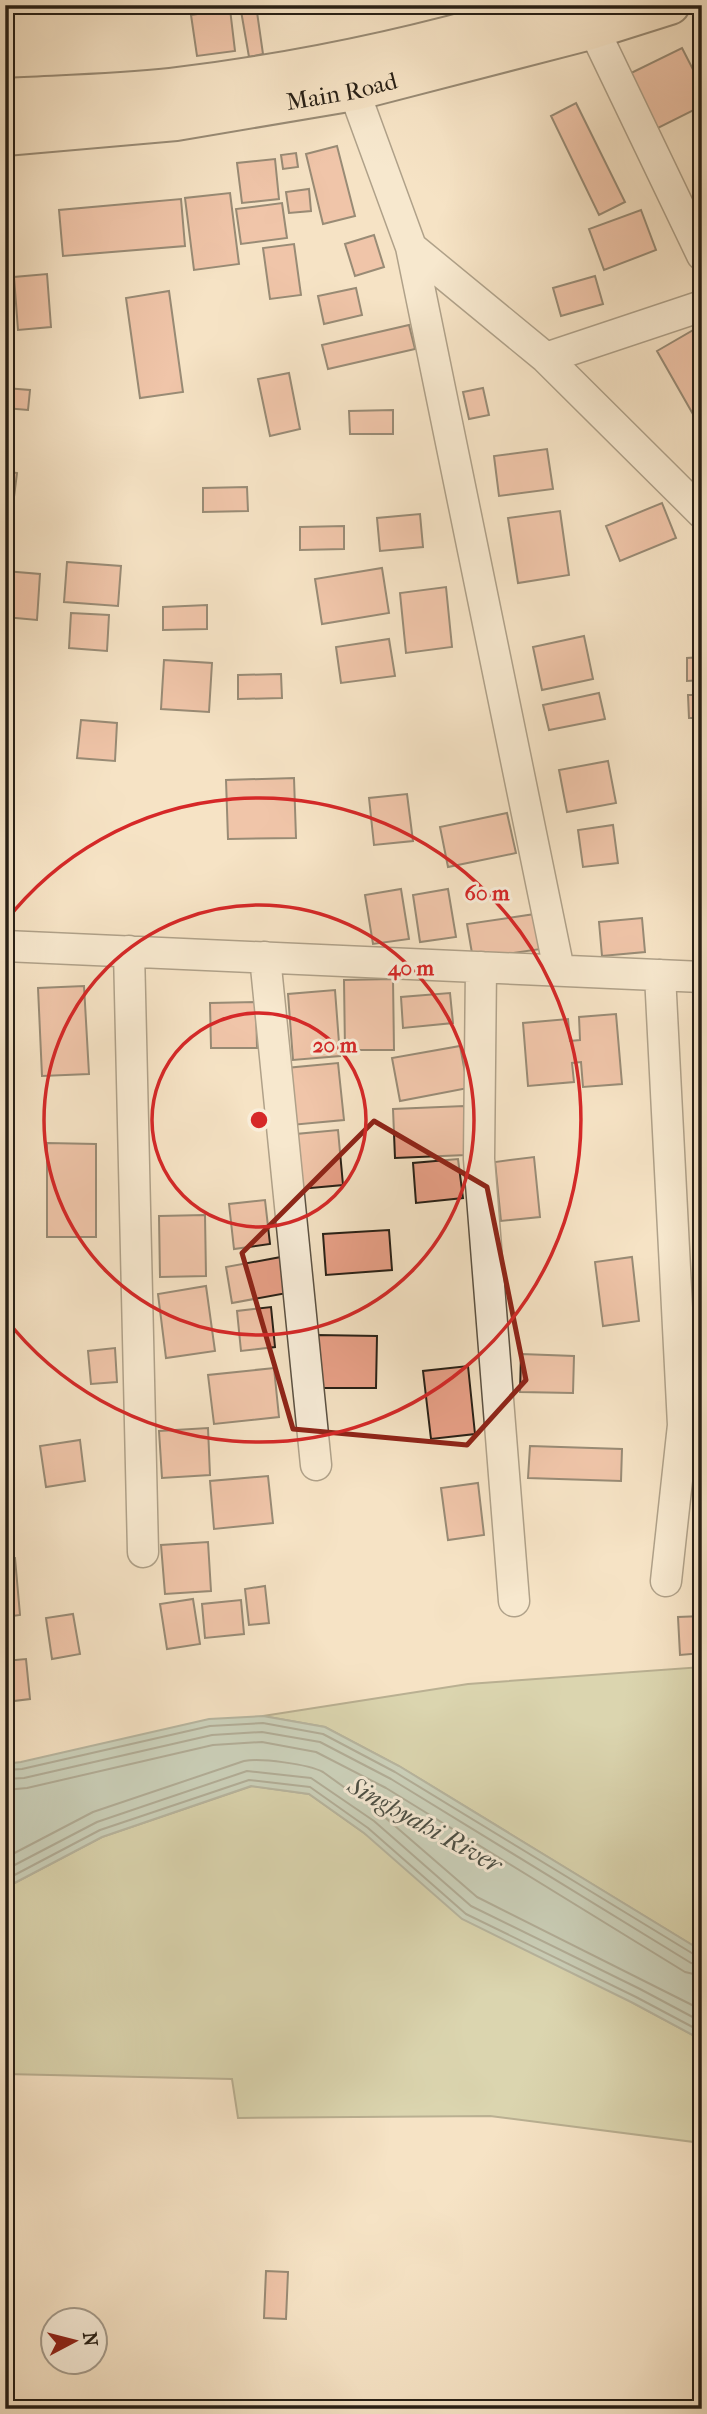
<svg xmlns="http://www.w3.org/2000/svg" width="707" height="2414" font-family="'IM FELL French Canon',serif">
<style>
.green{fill:#bac496;stroke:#717256;stroke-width:2}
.water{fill:#9cbeb3;stroke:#6e7f74;stroke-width:2}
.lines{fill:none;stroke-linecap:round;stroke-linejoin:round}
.shore{stroke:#626f64;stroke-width:2}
.building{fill:#e8a087;stroke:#282016;stroke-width:2}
.street-casing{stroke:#5b5142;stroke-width:33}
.primary-casing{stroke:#282016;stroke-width:42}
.street{stroke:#f8edd9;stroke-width:30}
.primary{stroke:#f5e3c5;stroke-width:38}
.marked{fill:none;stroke:#8f2418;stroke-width:5;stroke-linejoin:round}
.ring{fill:none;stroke:#d62828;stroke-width:3.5}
.labels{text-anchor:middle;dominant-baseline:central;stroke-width:6;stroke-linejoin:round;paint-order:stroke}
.street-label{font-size:24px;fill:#282016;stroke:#f8edd9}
.water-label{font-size:26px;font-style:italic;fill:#4b4f45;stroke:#f8edd9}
.centre{fill:#d62828;stroke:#f8edd9;stroke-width:3.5}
.ring-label{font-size:21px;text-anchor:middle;font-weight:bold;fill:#d62828;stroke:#f8edd9;stroke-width:6;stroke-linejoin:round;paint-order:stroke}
</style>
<rect width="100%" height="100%" fill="#f5e3c5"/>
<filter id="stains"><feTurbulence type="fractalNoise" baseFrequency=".00286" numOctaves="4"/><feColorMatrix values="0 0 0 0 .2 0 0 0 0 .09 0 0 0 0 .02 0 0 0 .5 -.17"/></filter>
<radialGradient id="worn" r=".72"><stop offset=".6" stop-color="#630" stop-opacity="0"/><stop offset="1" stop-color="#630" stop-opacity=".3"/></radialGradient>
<path class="green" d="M702,1667V1951L399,1766L325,1727L263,1716L468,1684Z
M252,1786L309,1794L364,1833L633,2003L702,2040V2143L490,2116L238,2118L232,2079L5,2074V1888L102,1837Z"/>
<path class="water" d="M263,1716L325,1727L399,1766L702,1951V2040L633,2003L462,1919L364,1833L309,1794L251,1786L102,1837L5,1888V1764L21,1762L209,1719Z"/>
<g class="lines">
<path class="shore" d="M5,1770L22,1769L210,1726L263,1723L323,1734L395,1772L695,1955L702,1956
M5,1779L24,1778L212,1735L262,1732L320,1742L391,1779L691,1963L702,1965
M5,1790L27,1788L213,1745L262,1742L316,1752L386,1788L685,1972L702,1976
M5,1858L93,1812L244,1761C261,1758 308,1764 323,1772L380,1813L477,1897L702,2010
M5,1870L97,1822L247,1771L311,1778L374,1821L471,1906L640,1989L702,2022
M5,1880L100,1830L249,1780L310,1787L368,1828L466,1914L636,1997L702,2032"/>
</g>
<path class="building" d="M240,5H256L263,54L249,57Z
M230,9L235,51L197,56L191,15Z
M682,48L702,87V106L656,129L629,74Z
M576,103L625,202L599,215L551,116Z
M337,146L355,216L323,224L306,154Z
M296,153L298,167L283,169L281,155Z
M275,159L279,199L242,203L237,163Z
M309,189L311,211L289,213L286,192Z
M230,193L239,264L194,270L185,198Z
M181,199L185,246L63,256L59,210Z
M282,203L287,238L241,244L236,209Z
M641,210L656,250L604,270L589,229Z
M374,235L384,267L355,276L345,244Z
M294,244L301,295L270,299L263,248Z
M47,274L51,327L18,330L14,277Z
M595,276L603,304L561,316L553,288Z
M356,288L362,315L324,324L318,296Z
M169,291L183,392L140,398L126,298Z
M409,325L415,349L328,369L322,345Z
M702,325V430L657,351Z
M5,337L13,338L10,371H5Z
M289,373L300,429L270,436L258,379Z
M5,388L30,390L28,410L5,408Z
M483,388L489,415L469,419L463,392Z
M393,410V434H350L349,411Z
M547,449L553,489L499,496L494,456Z
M5,471L17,473L13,505L5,504Z
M247,487L248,511L203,512V488Z
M662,503L676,538L620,561L606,526Z
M560,511L569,575L518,583L508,518Z
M420,514L423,547L380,551L377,518Z
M344,526V549L300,550V527Z
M67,562L121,566L118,606L64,602Z
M382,568L389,613L322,624L315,579Z
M5,571L40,574L37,620L5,617Z
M446,587L452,647L406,653L400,593Z
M207,605V629L163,630V607Z
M71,613L109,615L107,651L69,648Z
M584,636L593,679L542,690L533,647Z
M389,639L395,676L341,683L336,647Z
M702,657V680L687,681V658Z
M164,660L212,663L209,712L161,709Z
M281,674L282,698L238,699V675Z
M599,693L605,719L549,730L543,705Z
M688,695H702V718H689Z
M81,720L117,723L115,761L77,758Z
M608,761L616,803L567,812L559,770Z
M294,778L296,838L228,839L226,780Z
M407,794L413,841L374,845L369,798Z
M507,813L516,853L448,867L440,827Z
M613,825L618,863L583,867L578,830Z
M401,889L409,939L373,944L365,895Z
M448,889L456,937L420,942L413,895Z
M535,914L541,949L473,959L467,924Z
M642,918L645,952L602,956L599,922Z
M393,979L394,1050H345L344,980Z
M84,986L89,1074L42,1076L38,988Z
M335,990L340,1056L293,1060L288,994Z
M450,993L453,1023L403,1028L401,997Z
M256,1002L257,1048H211L210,1003Z
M616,1014L622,1084L583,1087L581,1062L572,1063L574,1082L528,1086L523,1023L568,1019L570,1041L580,1040L579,1017Z
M460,1046L468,1088L400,1101L392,1058Z
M338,1063L344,1120L291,1125L286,1068Z
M464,1106L466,1155L395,1158L393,1109Z
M338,1130L343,1185L300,1189L296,1134Z
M47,1143L96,1144V1237H47Z
M534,1157L540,1217L501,1221L495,1162Z
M458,1159L463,1198L416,1203L413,1163Z
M265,1200L270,1244L234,1249L229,1204Z
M205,1215L206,1276L160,1277L159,1216Z
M389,1230L392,1270L326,1275L323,1234Z
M281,1257L287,1293L232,1303L226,1267Z
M632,1257L639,1321L603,1326L595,1262Z
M206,1286L215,1351L166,1358L158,1294Z
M271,1307L275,1347L241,1351L237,1311Z
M317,1335L377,1336L376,1388H316Z
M115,1348L117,1382L91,1384L88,1351Z
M521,1354L574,1356L573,1393L520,1392Z
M468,1366L475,1434L431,1439L423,1371Z
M274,1368L279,1417L214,1424L208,1375Z
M208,1428L210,1475L162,1478L159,1431Z
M80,1440L85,1481L46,1487L40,1446Z
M530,1446L622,1449L621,1481L528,1478Z
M268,1476L273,1523L214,1529L210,1481Z
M478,1483L484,1535L448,1540L441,1488Z
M208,1542L211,1591L165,1594L161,1545Z
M15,1558L20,1615L5,1617V1559Z
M265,1586L269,1623L249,1625L245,1589Z
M193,1599L200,1644L167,1649L160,1604Z
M241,1600L244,1634L205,1638L202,1604Z
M73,1614L80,1654L52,1659L46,1618Z
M702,1616V1653L680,1655L678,1617Z
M26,1659L30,1699L5,1702V1661Z
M266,2271L288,2272L286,2319L264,2318Z"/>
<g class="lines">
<defs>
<path id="street" d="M582,5L702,255
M354,91L411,247L546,358L702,513
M411,247L559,970
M546,358L702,306
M5,946L702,977
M129,951L143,1552
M265,957L316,1465
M481,967L479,1159L514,1601
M660,975L683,1425L666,1581"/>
<g id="primary">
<path d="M5,98C60,95 116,94 171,88C302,72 431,45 557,5"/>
<path id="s1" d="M5,136L176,121L354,91L594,29L670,5"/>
</g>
</defs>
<use href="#street" class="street-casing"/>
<use href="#primary" class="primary-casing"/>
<use href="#street" class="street"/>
<use href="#primary" class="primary"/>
</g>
<path d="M0 0H707V2414H0ZM374,1121L487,1187L526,1380L467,1445L293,1429L242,1253Z" fill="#f5e3c5" fill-opacity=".55" fill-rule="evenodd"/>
<path class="marked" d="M374,1121L487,1187L526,1380L467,1445L293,1429L242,1253Z"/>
<g class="ring">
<circle cx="259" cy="1120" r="107"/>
<circle cx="259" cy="1120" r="215"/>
<path d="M5 922A322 322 0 1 1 5 1318"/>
</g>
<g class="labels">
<g class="street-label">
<text stroke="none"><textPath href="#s1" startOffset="340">Main Road</textPath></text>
</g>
<g class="water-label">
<text transform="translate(425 1825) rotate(29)">Singhyahi River</text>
</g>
</g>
<circle cx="259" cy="1120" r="10" class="centre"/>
<g class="ring-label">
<text x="487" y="900">60 m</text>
<text x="411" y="975">40 m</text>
<text x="335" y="1052">20 m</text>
</g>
<rect width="707" height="2414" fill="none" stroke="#f5e3c5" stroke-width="28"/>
<rect x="7" y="7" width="693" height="2400" fill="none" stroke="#282016" stroke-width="3.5"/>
<rect x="14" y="14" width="679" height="2386" fill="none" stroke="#282016" stroke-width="2"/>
<g transform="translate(74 2341) rotate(83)"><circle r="33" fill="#f8edd9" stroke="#a59b8b" stroke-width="2"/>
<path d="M0-5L12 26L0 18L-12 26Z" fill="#8f2418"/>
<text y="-10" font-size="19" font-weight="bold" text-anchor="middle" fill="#282016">N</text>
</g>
<rect width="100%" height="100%" filter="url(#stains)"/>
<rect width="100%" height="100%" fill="url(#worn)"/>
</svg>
